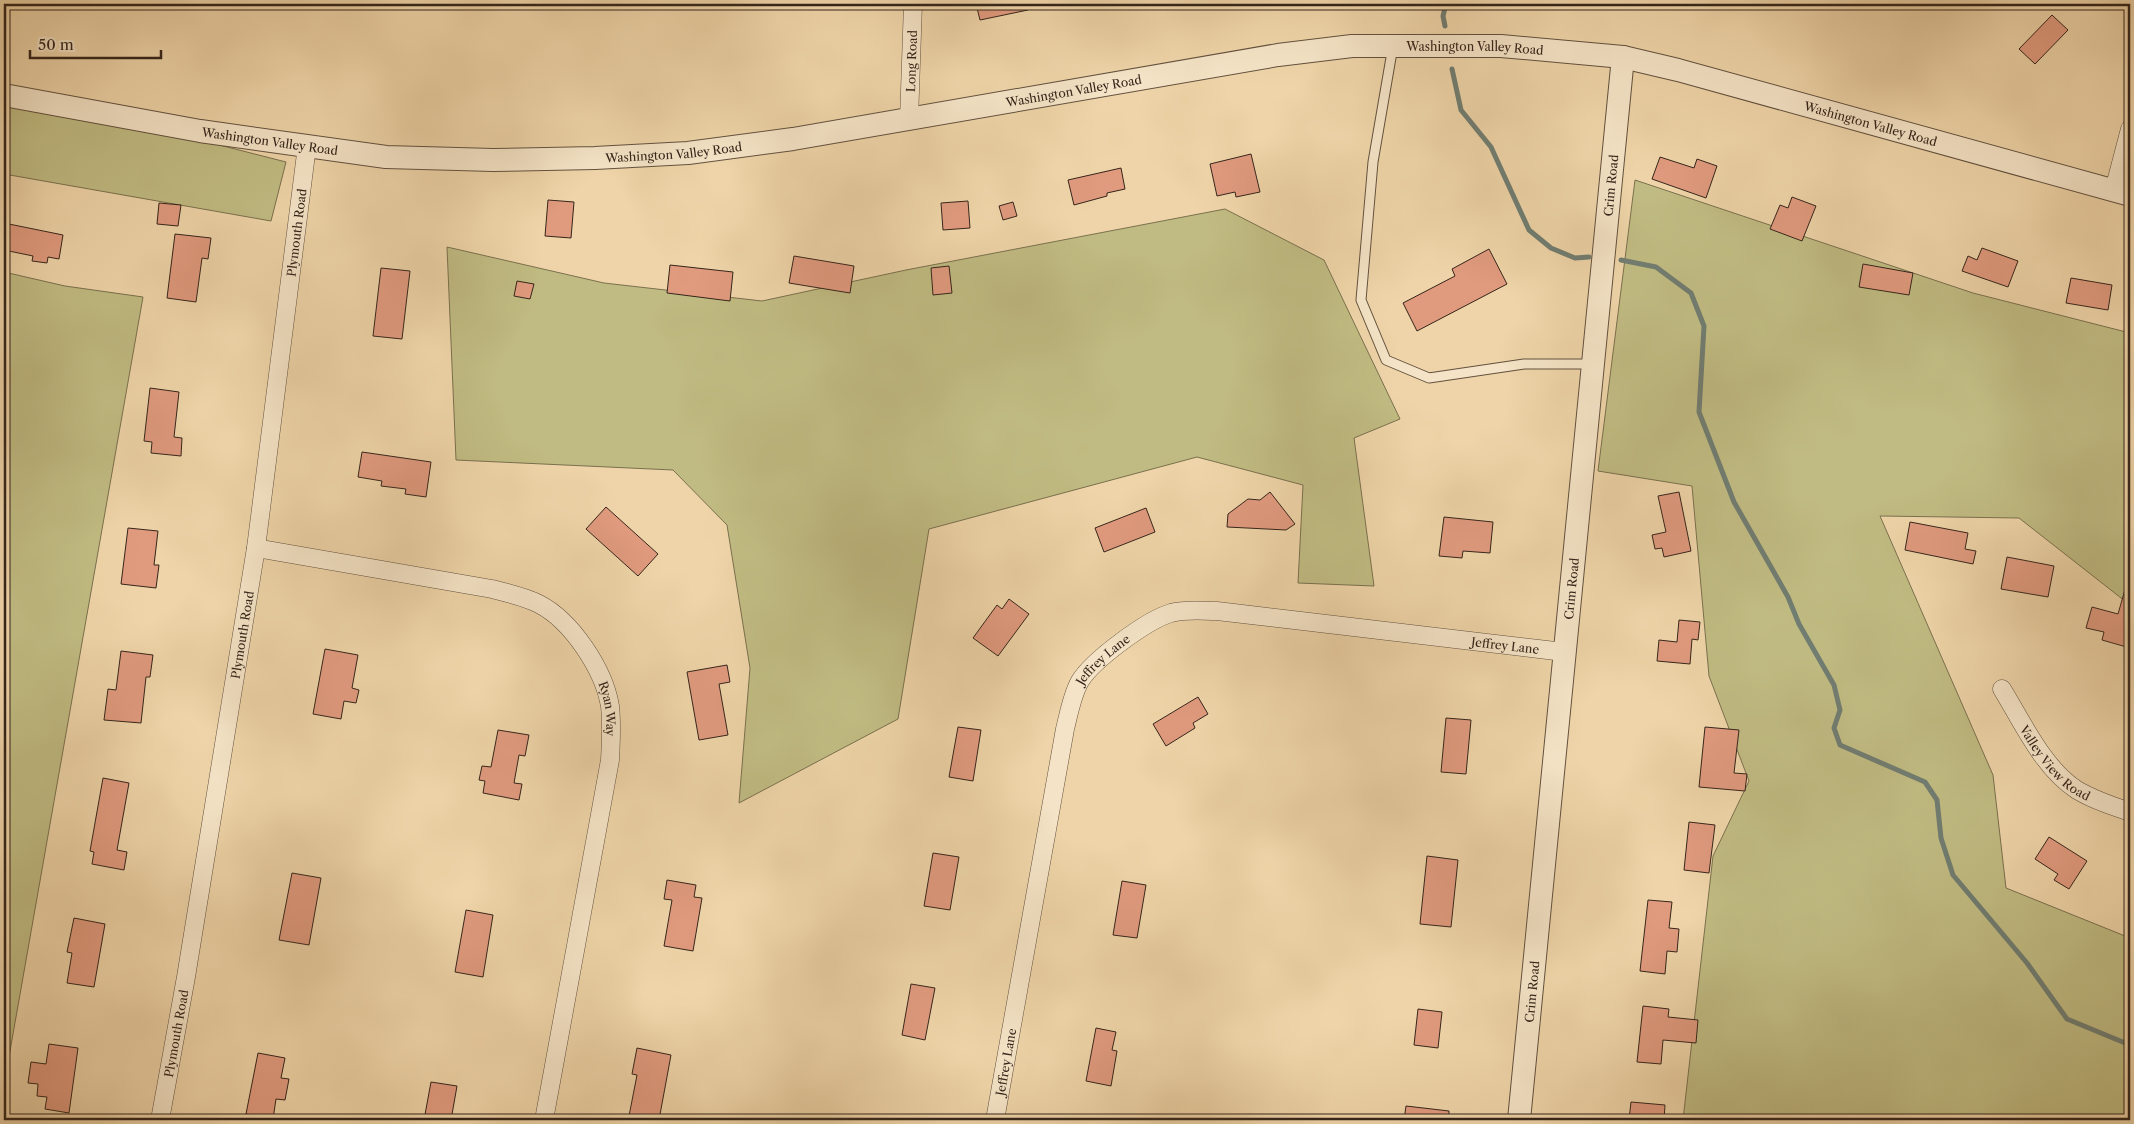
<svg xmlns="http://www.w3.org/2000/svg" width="2134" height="1124" font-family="'Libre Caslon Text',serif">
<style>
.green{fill:#c0bb82;stroke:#7a704e}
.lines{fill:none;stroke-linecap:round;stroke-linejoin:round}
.stream{stroke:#717d71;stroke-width:5}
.building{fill:#e09a7e;stroke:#35251b}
.service-casing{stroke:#63513e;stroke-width:11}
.minor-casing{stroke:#63513e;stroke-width:19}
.tertiary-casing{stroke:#63513e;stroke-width:24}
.service{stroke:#f4e3c6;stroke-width:9}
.minor{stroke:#f4e3c6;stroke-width:18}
.tertiary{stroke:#f4e3c6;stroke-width:22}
.labels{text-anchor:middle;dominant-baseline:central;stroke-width:5;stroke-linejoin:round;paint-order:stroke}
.street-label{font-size:12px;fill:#35251b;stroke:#f4e3c6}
</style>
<rect width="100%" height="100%" fill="#eed4a8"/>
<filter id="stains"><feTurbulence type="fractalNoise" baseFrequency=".004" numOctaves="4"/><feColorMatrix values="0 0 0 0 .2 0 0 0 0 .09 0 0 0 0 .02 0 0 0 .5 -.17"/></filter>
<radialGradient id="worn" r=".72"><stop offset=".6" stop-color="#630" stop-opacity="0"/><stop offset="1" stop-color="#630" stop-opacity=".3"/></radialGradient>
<path class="green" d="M4,90L286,162L271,221L4,174Z
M1635,180L1973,293L2130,333V605L2019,518L1880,516L1993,775L2006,888L2130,938V1120H1683L1713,856L1749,781L1709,676L1692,486L1598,471Z
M1225,209L1324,260L1400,419L1354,438L1374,586L1298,583L1303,485L1197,457L929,529L898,719L739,803L750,668L727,525L673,470L456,460L447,247L604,283L762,301L906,270Z
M4,272L65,286L143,297L4,1085Z"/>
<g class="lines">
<path class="stream" d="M1445,26L1443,16L1446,4
M1452,69L1461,110L1491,147L1529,230L1551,248L1575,258L1589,257
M1621,260L1656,267L1691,293L1704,326L1699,412L1734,502L1788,597L1799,624L1834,685L1840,710L1834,728L1840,745L1925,782L1937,800L1941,838L1953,875L2027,963L2067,1019L2130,1045"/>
</g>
<path class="building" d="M976,4H1028V10L980,20Z
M2052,15L2068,30L2035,64L2019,49Z
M1251,154L1260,192L1236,197L1235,192L1217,196L1210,164Z
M1660,157L1694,168L1697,159L1717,166L1706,198L1652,179Z
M1121,168L1125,189L1107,193V196L1074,205L1068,180Z
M1792,197L1816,206L1802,241L1770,229L1780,205L1788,208Z
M548,200L574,202L571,238L545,236Z
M968,201L970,228L943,230L941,203Z
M1013,202L1017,216L1003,220L999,206Z
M159,203L181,205L178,226L157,224Z
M4,223L63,235L59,259L48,257L47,263L32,261L33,256L4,250Z
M175,234L211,238L208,259L202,258L196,302L167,298Z
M1982,248L2018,261L2008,287L1962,271L1968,256L1977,260Z
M1489,249L1507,284L1417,331L1403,303L1455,276L1452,269Z
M794,256L854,266L850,293L789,283Z
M1863,264L1913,273L1909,295L1859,287Z
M670,265L733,272L730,301L667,293Z
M949,266L952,293L933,295L931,268Z
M381,268L410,271L402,339L373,336Z
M2071,278L2112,285L2108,310L2066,303Z
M517,281L534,284L530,299L514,296Z
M150,388L179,392L174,437L182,438L181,456L151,453L152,442L144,441Z
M362,452L431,462L426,497L405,494L406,489L381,486L382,481L358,477Z
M1270,492L1295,524L1286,530L1227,527L1228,514L1248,499L1260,500Z
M1679,492L1691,551L1664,557L1662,548L1655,549L1652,535L1666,532L1658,496Z
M606,507L658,554L638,576L586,529Z
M1146,508L1155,532L1104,552L1095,528Z
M1444,517L1493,522L1490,553L1463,551L1462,558L1439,556Z
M1910,522L1968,533L1965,549L1976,551L1973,564L1905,550Z
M128,528L158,531L154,565H159L156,588L121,584Z
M2007,557L2054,566L2048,597L2001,589Z
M2126,586H2130V648L2102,640L2104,632L2086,628L2092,607L2118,614Z
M1009,599L1029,614L998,656L973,638L997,605L1002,609Z
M1679,620L1700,622L1698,640L1692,639L1690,664L1657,661L1659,640L1677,642Z
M325,649L358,655L352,688L359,690L356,703L344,701L341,719L313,714Z
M121,651L153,655L150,677H146L141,723L104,720L108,689L116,690Z
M727,665L730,682L719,684L728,735L699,740L687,672Z
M1198,697L1208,714L1193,723L1195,728L1166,746L1153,724Z
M1446,718L1471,720L1466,774L1441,772Z
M958,727L981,730L973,781L949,777Z
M1705,727L1739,730L1734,773L1747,774L1745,791L1699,787Z
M498,730L529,735L525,756L519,755L514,783L522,784L519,800L483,793L485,781L479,780L482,766L491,767Z
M103,778L129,783L117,850L127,852L124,870L92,864L94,852L90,851Z
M1689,822L1715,825L1709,873L1684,870Z
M2049,837L2087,861L2069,889L2054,880L2058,874L2035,859Z
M933,853L959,857L950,910L924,906Z
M1427,856L1458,860L1451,927L1420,924Z
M292,873L321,878L309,945L279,940Z
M667,880L696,885L694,897L702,898L693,951L664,946L672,900L664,899Z
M1122,881L1146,885L1137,938L1113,935Z
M1648,900L1672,902L1669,928L1679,929L1677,952L1667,951L1665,974L1640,971Z
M466,910L493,915L483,977L455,972Z
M74,918L105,924L94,987L67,983L72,953L67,952Z
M911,984L935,988L925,1040L902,1035Z
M1643,1006L1669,1009L1668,1017L1698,1020L1696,1043L1663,1040L1661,1064L1637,1062Z
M1418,1009L1442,1012L1438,1048L1414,1045Z
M1096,1028L1116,1032L1112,1050L1117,1051L1111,1086L1086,1081Z
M49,1044L78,1048L69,1113L45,1109L47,1097L37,1096L38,1084L28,1083L31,1062L46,1064Z
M637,1048L671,1055L659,1120H636L637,1118L629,1116L637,1075L632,1074Z
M258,1053L285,1058L281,1078L289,1079L285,1100L276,1099L273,1119L246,1114Z
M431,1082L457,1086L451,1120H424Z
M1631,1102L1665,1105L1664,1120H1629Z
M1406,1106L1449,1111V1120H1404Z"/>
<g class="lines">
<defs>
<path id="service" d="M1393,46L1373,162L1361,300L1386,360L1429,378L1524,364H1593"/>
<g id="minor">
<path id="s1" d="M909,120L913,4"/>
<path d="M2114,190L2130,129"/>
<path id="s2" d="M256,548L492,589C508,593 525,597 539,604C572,621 604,670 610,706C612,724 611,742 610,760L544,1120"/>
<path id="s3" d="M2002,689C2023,723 2043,768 2077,790C2094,800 2112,806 2130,812"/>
<path id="s4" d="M160,1120L186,977L256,548L307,146"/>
<path id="s5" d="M995,1120L1065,729C1069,713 1072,695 1080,681C1093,660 1147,620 1171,613C1186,609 1202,611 1217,611L1564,652"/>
</g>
<g id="tertiary">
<path id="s6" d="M4,95L200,131L386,157L493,160L595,158L688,153L793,139L1278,55L1352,46H1501L1623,57L1678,70L2130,195"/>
<path id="s7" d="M1519,1120L1623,57"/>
</g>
</defs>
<use href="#service" class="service-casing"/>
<use href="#minor" class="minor-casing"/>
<use href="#tertiary" class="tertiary-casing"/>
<use href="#service" class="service"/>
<use href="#minor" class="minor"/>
<use href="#tertiary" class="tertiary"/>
</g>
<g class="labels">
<g class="street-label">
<text stroke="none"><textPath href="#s6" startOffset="1485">Washington Valley Road</textPath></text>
<text stroke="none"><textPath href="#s1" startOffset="59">Long Road</textPath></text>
<text stroke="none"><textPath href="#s6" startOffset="1080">Washington Valley Road</textPath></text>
<text stroke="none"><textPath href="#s6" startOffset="1890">Washington Valley Road</textPath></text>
<text stroke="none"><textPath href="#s6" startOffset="270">Washington Valley Road</textPath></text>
<text stroke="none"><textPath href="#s6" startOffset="675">Washington Valley Road</textPath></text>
<text stroke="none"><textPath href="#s7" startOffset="939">Crim Road</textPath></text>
<text stroke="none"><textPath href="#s4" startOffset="898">Plymouth Road</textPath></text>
<text stroke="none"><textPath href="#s7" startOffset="534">Crim Road</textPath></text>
<text stroke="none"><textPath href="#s4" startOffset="492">Plymouth Road</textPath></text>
<text stroke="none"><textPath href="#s5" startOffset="899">Jeffrey Lane</textPath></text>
<text stroke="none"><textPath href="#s5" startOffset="479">Jeffrey Lane</textPath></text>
<text stroke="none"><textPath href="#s2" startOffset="419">Ryan Way</textPath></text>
<text stroke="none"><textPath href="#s3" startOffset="92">Valley View Road</textPath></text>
<text stroke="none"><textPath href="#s7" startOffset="129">Crim Road</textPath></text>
<text stroke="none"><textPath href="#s4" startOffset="88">Plymouth Road</textPath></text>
<text stroke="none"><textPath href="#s5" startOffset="59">Jeffrey Lane</textPath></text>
</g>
</g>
<rect width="2134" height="1124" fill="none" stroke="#eed4a8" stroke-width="20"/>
<rect x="5" y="5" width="2124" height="1114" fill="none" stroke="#35251b" stroke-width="2.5"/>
<rect x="10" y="10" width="2114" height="1104" fill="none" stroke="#35251b"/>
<path d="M30 50v8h131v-8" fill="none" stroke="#35251b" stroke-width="2.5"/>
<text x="38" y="50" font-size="15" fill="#35251b" stroke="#f4e3c6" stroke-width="4" paint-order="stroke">50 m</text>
<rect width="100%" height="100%" filter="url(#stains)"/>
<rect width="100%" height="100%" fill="url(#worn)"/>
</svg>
